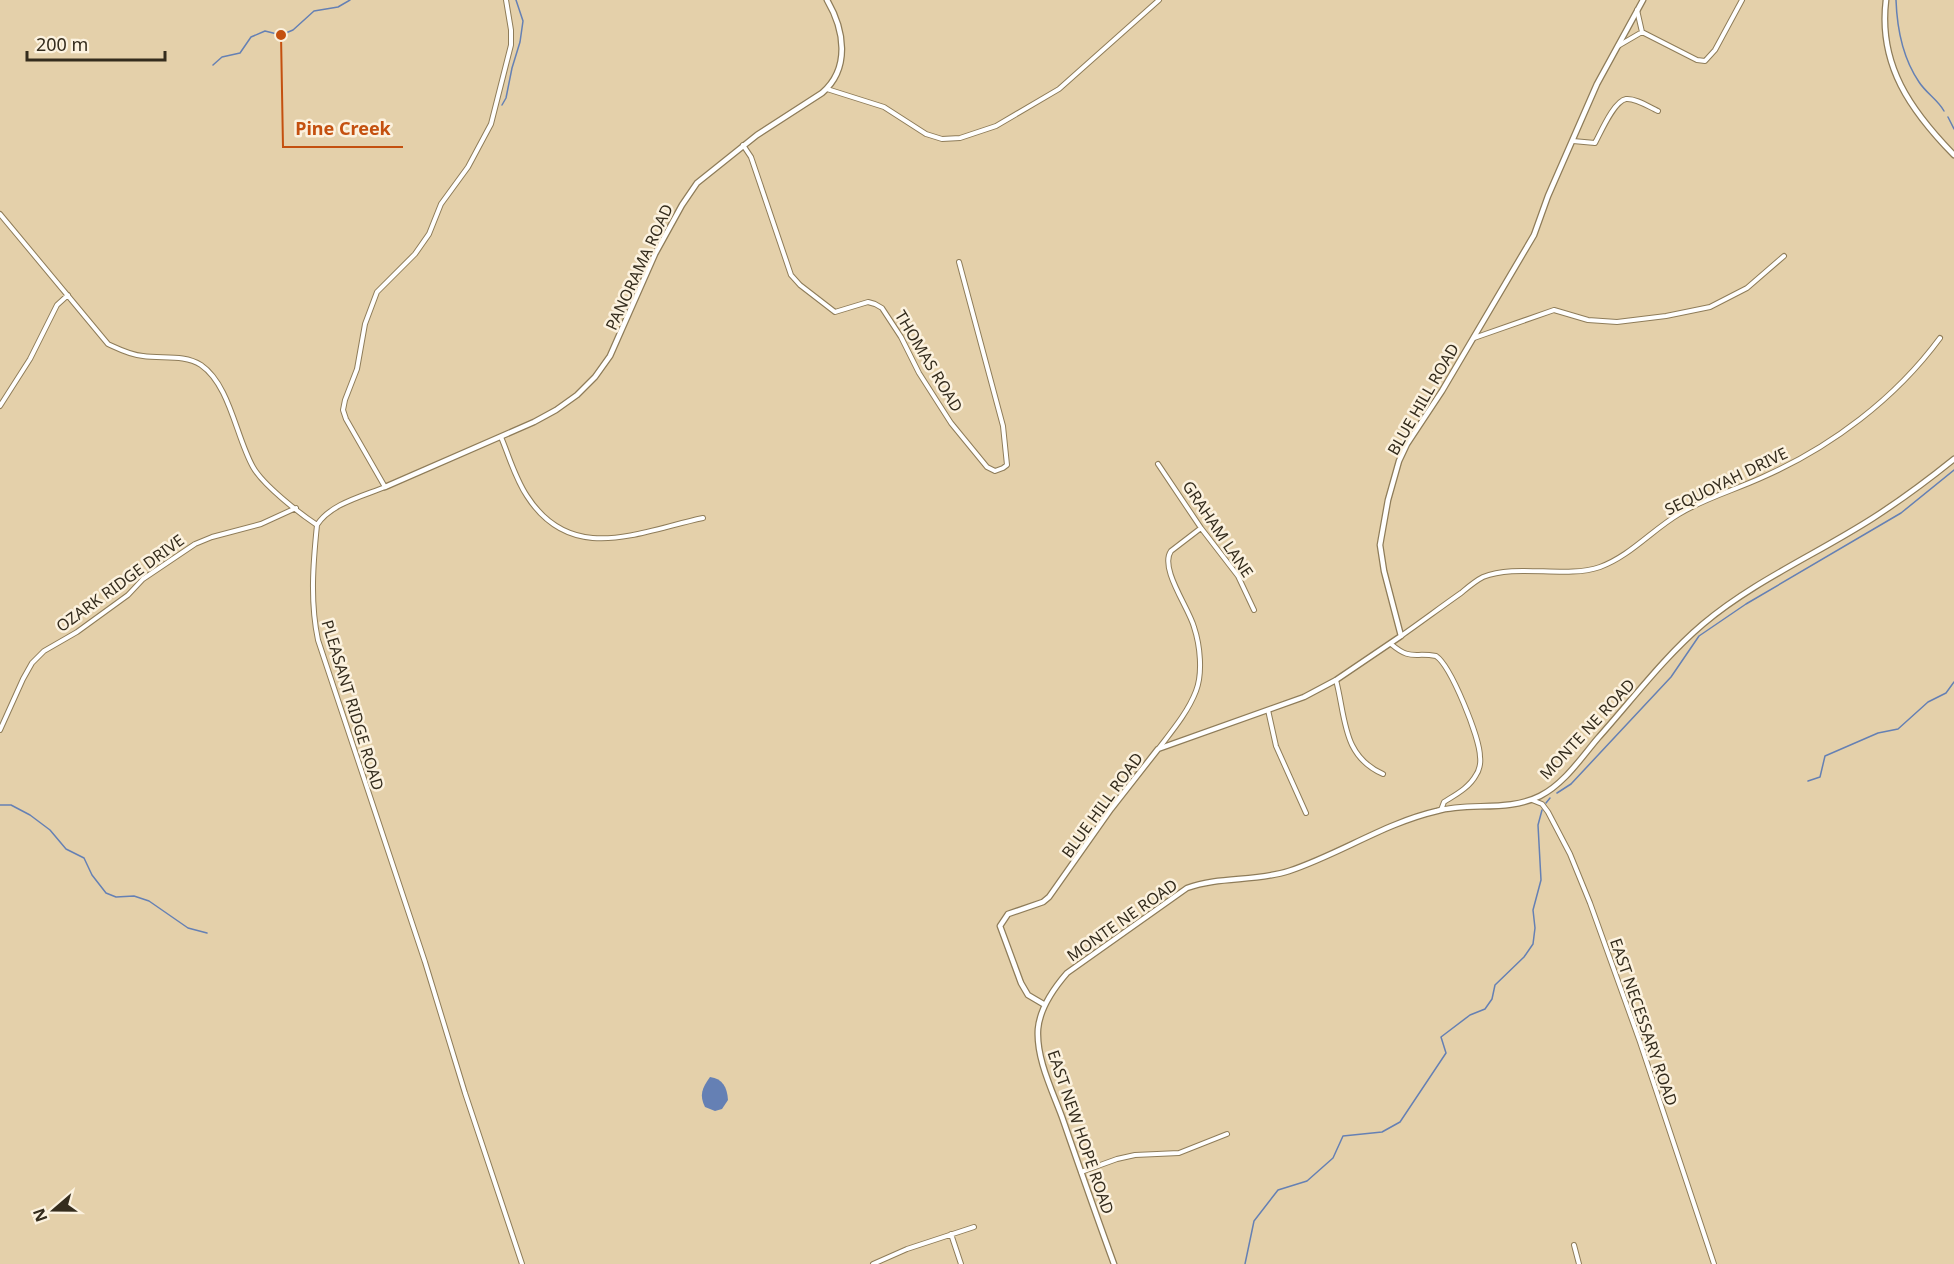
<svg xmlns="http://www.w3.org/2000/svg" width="1954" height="1264" font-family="'Noto Sans',sans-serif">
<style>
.water{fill:#6580b4}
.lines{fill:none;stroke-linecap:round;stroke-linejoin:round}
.stream{stroke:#6580b4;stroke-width:1.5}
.minor-casing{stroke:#8e7c59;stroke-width:6}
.tertiary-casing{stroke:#8e7c59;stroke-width:7}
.minor{stroke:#fff;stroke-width:4}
.tertiary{stroke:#fff;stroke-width:4.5}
.labels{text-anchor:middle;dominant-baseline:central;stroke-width:5;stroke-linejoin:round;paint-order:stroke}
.street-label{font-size:16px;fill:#342c1d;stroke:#fcf2df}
.leader{fill:none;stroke:#c4500f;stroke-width:2}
.callout-dot{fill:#c4500f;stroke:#fcf2df;stroke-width:2}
.callout-label{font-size:18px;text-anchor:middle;font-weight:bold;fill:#c4500f;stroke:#fcf2df;stroke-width:5;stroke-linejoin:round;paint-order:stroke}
</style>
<rect width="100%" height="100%" fill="#e4d0aa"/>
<path class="water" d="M710,1077C723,1079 727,1087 728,1100L722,1109L715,1111L705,1107C699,1095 702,1088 710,1077Z"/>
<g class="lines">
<path class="stream" d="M1896,0C1897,29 1902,57 1919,82C1926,93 1938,100 1944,111
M213,65L222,57L240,53L251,37L265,31L281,35L293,30L314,11L338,7L350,0
M502,105L506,98L512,68L520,42L523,21L516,0
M1948,117L1954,129
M1808,781L1820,777L1825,756L1878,733L1898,729L1928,702L1946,693L1954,682
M1557,793L1571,784L1671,677L1699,636L1746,604L1901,513L1954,470
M1546,803L1550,798
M0,805H11L30,815L50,830L66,849L84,858L92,875L106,893L116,897L134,896L149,901L188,928L207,933
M1245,1264L1254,1221L1278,1190L1307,1181L1333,1158L1343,1136L1382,1132L1400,1122L1446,1053L1441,1037L1470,1015L1485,1009L1492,999L1495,985L1524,957L1533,944L1535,928L1533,910L1541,880L1538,825L1542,810"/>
<defs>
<path id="minor" d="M1637,10L1642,32
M1618,46L1642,32L1697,60L1705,61L1715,50L1742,0
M827,89L884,107L926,134L942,139L960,138L996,126L1059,89L1159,0
M1573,141L1595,143C1601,132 1614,101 1626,99C1636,98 1649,107 1658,111
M743,145L751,157L791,275L800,285L835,312L868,302L875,304L882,308L901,337L919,373L951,423L987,467L995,471L1003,468L1007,465L1003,426L959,262
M0,214L108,344C119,349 130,355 143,356C162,359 184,354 201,365C230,385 236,437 253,467C263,485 299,513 317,525C313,564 310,602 318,640L425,962L465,1093L522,1264
M1474,338L1554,310L1588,320L1617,322L1666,316L1710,307L1747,288L1784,256
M0,406L30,359L57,305L68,295
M501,437C509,456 515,478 527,496C572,566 640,531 703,518
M1158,464L1201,528L1238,576L1254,610
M317,525C330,504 363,496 385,487L346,419L343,410L345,400L357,369L365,324L377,292L415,254L429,234L441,204L468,167L491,124L511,45V30L506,0
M1401,636C1421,622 1441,607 1461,593C1467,588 1475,581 1483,577C1517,563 1565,579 1600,567C1630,556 1652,530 1679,514C1705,498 1735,490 1763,477C1831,447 1895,399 1940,338
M1391,644C1411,661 1414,652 1436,656C1451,666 1480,738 1480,757C1481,763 1479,771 1476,775C1469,788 1455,795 1444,802L1441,810
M1336,680C1346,718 1342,756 1383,774
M1268,710L1276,746L1306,813
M0,730L23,679L32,663L44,651L77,632L128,595L143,579L195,544L212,537L261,524L296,508
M1159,748C1172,731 1188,712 1196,691C1203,673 1200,645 1194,627C1189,608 1159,568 1171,551L1201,528
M1532,800L1542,804L1548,812L1570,854L1590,903L1640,1042L1714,1264
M1081,1172L1117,1159L1135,1155L1179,1153L1227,1134
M951,1234L961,1264
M1574,1245L1579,1264
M873,1264L907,1249L974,1227"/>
<path id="tertiary" d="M1886,0C1878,65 1911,111 1954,155
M385,487L534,422L556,410L577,395L595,377L610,356L655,254L682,205L697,183L757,135L822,93C851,68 844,29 827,0
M1045,1005L1028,995L1021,983L1000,926L1008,914L1043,902L1049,897L1111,809L1158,749L1304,697L1336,680L1401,636L1384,571L1380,545L1388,500L1399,461L1407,444L1442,391L1534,235L1548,196L1597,84L1643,0
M1114,1264C1096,1215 1079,1166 1062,1117C1052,1090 1036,1058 1038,1029C1040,1007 1054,988 1067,973L1187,888C1220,876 1255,882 1289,871C1340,854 1385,823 1437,811C1470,802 1508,812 1540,796C1564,784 1581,758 1598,738C1632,700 1664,657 1703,624C1754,581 1817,554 1873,518C1901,500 1928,480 1954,459"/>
</defs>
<use href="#minor" class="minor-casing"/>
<use href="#tertiary" class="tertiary-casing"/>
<use href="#minor" class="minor"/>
<use href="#tertiary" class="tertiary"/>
</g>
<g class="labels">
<g class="street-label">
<text transform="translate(639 267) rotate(-65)">PANORAMA ROAD</text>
<text transform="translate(929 361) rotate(59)">THOMAS ROAD</text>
<text transform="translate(1423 399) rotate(-60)">BLUE HILL ROAD</text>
<text transform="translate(1726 481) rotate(-26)">SEQUOYAH DRIVE</text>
<text transform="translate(1218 529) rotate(56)">GRAHAM LANE</text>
<text transform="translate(120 583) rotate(-36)">OZARK RIDGE DRIVE</text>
<text transform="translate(353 705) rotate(73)">PLEASANT RIDGE ROAD</text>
<text transform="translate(1587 729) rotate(-47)">MONTE NE ROAD</text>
<text transform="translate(1102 805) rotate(-54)">BLUE HILL ROAD</text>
<text transform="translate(1122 920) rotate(-35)">MONTE NE ROAD</text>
<text transform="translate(1644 1022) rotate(71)">EAST NECESSARY ROAD</text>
<text transform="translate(1081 1132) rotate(71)">EAST NEW HOPE ROAD</text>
</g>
</g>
<path class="leader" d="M281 35L283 147H403"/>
<circle class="callout-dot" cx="281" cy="35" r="6"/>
<g class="callout-label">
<text x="343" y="135">Pine Creek</text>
</g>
<g transform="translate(54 1210) rotate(250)" stroke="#fcf2df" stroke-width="4.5" paint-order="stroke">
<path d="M0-4.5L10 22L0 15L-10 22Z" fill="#342c1d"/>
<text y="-9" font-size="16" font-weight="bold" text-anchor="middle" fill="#342c1d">N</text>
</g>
<path d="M27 51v9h138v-9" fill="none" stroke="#342c1d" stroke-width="3"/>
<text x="36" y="51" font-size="18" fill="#342c1d" stroke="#fcf2df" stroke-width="4.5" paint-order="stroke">200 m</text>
</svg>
